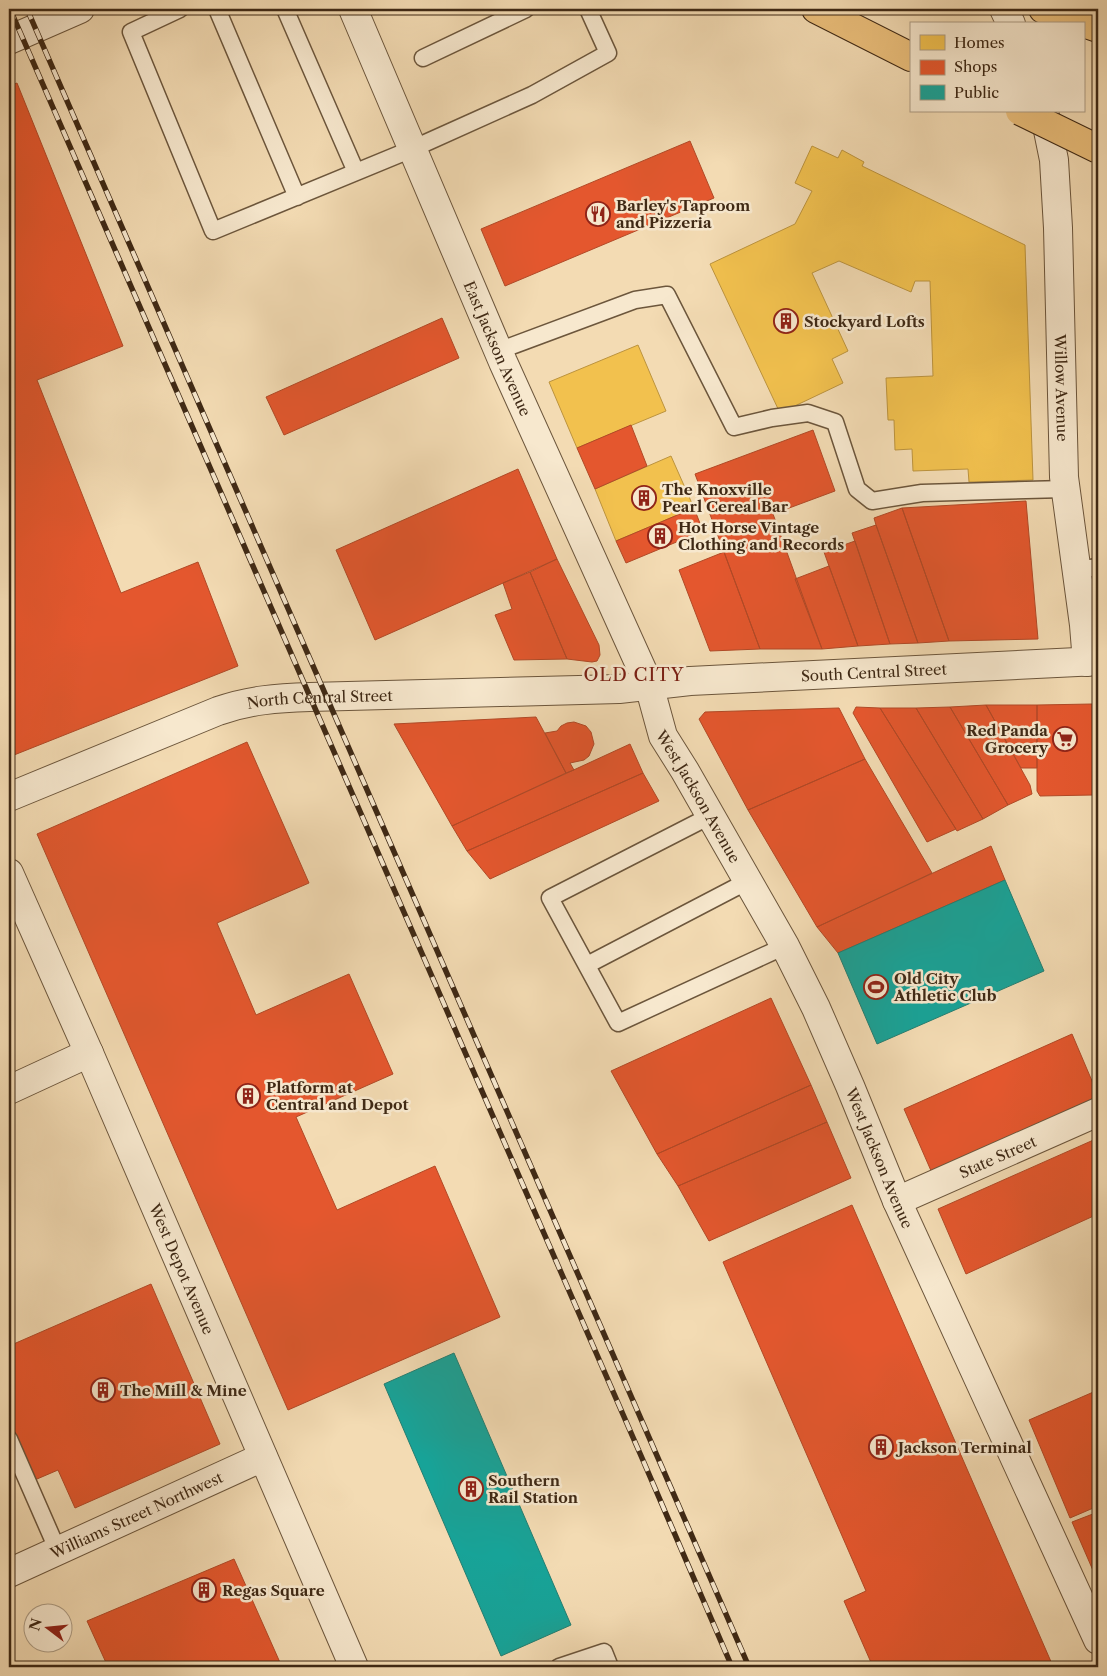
<svg xmlns="http://www.w3.org/2000/svg" width="1107" height="1676" font-family="'Libre Caslon Text',serif">
<style>
.homes{fill:#f2c14e;stroke:#bc933d}
.shops{fill:#e4572e;stroke:#b24926}
.public{fill:#17a398;stroke:#237e71}
.lines{fill:none;stroke-linecap:round;stroke-linejoin:round}
.service-casing{stroke:#6c563c;stroke-width:19}
.minor-casing{stroke:#6c563c;stroke-width:30}
.motorway-casing{stroke:#3f2915;stroke-width:30}
.service{stroke:#f7e8ce;stroke-width:16}
.minor{stroke:#f7e8ce;stroke-width:28}
.motorway{stroke:#eabe7a;stroke-width:28}
.rail-casing{stroke:#3f2915;stroke-width:5.5}
.rail{stroke:#f7e8ce;stroke-width:4;stroke-dasharray:11;stroke-linecap:butt}
.motorway-bridge-casing{stroke:#3f2915;stroke-width:30;stroke-linecap:butt}
.motorway-bridge{stroke:#eabe7a;stroke-width:28}
.labels{text-anchor:middle;dominant-baseline:central;stroke-width:5;stroke-linejoin:round;paint-order:stroke}
.poi-label{font-size:15px;font-weight:bold;fill:#3f2915;stroke:#f7e8ce;text-anchor:start}
.street-label{font-size:15px;fill:#3f2915;stroke:#f7e8ce}
.quarter-label{font-size:18px;letter-spacing:1px;fill:#7a1f14;stroke:#f7e8ce}
</style>
<rect width="100%" height="100%" fill="#f3dbb3"/>
<filter id="stains"><feTurbulence type="fractalNoise" baseFrequency=".004" numOctaves="4"/><feColorMatrix values="0 0 0 0 .2 0 0 0 0 .09 0 0 0 0 .02 0 0 0 .5 -.17"/></filter>
<radialGradient id="worn" r=".72"><stop offset=".6" stop-color="#630" stop-opacity="0"/><stop offset="1" stop-color="#630" stop-opacity=".3"/></radialGradient>
<path class="homes" d="M812,146L838,158L842,150L864,162L862,166L1025,245L1033,480L969,482L968,469L913,471L912,449L895,450L894,420H888L886,378L933,376L930,281H915L911,292L839,261L812,273L848,351L832,359L843,383L780,413L710,264L795,224L812,191L795,183Z
M638,345L666,411L577,448L549,382Z
M671,456L694,508L616,541L595,489Z"/>
<path class="shops" d="M17,83L123,346L37,380L121,593L198,562L238,666L9,757V86Z
M690,141L714,198L505,286L481,229Z
M442,318L459,358L284,435L266,397Z
M631,425L647,466L595,489L577,448Z
M813,430L835,491L773,514L822,649H760L695,474Z
M518,469L557,559L375,640L336,550Z
M1026,501L1038,639L949,641L902,508Z
M694,508L703,531L626,563L616,541Z
M902,508L949,641L918,643L876,525L874,518Z
M876,525L918,643L890,644L852,533Z
M855,541L875,600L890,644L858,646L829,566L824,552Z
M724,552L760,649L710,651L679,570Z
M557,559L599,645L600,655L597,661L592,662L567,659L530,572Z
M829,566L843,604L858,646L822,649L795,579Z
M530,572L567,659L514,660L495,615L512,609L503,583Z
M1092,704L1093,795L1040,796L1037,791V705Z
M986,705H1037V768H1021Z
M986,705L1030,785L1032,794L1008,805L950,707Z
M856,707L880,708L956,829L927,842L853,713Z
M950,707L1008,805L983,819L916,708Z
M839,708L865,759L748,810L699,719L705,712Z
M880,708H916L983,819L957,831Z
M1098,709V795H1093V710Z
M536,717L566,773L452,826L394,724Z
M574,722L586,726L591,732L594,744L589,756L584,760L570,763L574,770L566,773L545,733L557,731L561,726L567,723Z
M247,742L309,883L217,923L256,1015L349,974L393,1074L296,1117L337,1210L435,1166L500,1317L288,1410L37,834Z
M630,744L643,773L467,851L452,826Z
M865,759L932,873L817,927L748,810Z
M643,773L659,801L490,879L467,851Z
M1093,795H1098V836H1095Z
M991,846L1005,880L838,953L817,927Z
M771,998L811,1085L657,1154L611,1071Z
M1072,1034L1098,1095V1099L932,1173L904,1109Z
M811,1085L827,1122L678,1186L657,1154Z
M827,1122L851,1178L709,1241L678,1186Z
M1098,1138V1214L966,1274L938,1209Z
M852,1205L1052,1664L1044,1667H873L844,1601L866,1591L723,1262Z
M151,1284L220,1444L75,1508L58,1470L30,1482L9,1433V1346Z
M1098,1390V1506L1070,1518L1029,1420Z
M1098,1512V1582L1072,1522Z
M234,1559L282,1667H108L87,1621Z"/>
<path class="public" d="M1005,880L1044,971L877,1044L838,953Z
M454,1353L571,1625L501,1656L384,1384Z"/>
<g class="lines">
<defs>
<path id="service" d="M180,9L131,32L213,231L412,149L532,95L608,53L588,9
M217,9L297,197
M285,9L356,172
M423,58L526,9
M498,351L635,300L667,295L734,427L772,418L808,413L835,422L857,489L872,501L922,493L1065,489
M1076,570L1098,567
M710,816L550,898L618,1023L785,946
M587,965L748,881
M9,1439L58,1551
M559,1667L604,1652L610,1667"/>
<g id="minor">
<path id="s1" d="M353,9L503,362L649,685L663,736L685,771L785,946L816,1008L850,1086L897,1201L1098,1640"/>
<path d="M1004,9L1011,24"/>
<path d="M9,40L80,9"/>
<path id="s2" d="M1044,111L1054,160L1058,228L1064,477L1084,625L1087,662"/>
<path id="s3" d="M9,797L218,711C250,700 277,698 310,697L619,689L690,681L1098,661"/>
<path id="s4" d="M9,873L89,1053L354,1667"/>
<path d="M9,1090L89,1053"/>
<path id="s5" d="M897,1201L1098,1112"/>
<path id="s6" d="M9,1573L263,1457"/>
</g>
<path id="motorway" d="M816,9L911,57
M1043,9L1098,28"/>
</defs>
<use href="#service" class="service-casing"/>
<use href="#minor" class="minor-casing"/>
<use href="#motorway" class="motorway-casing"/>
<use href="#service" class="service"/>
<use href="#minor" class="minor"/>
<use href="#motorway" class="motorway"/>
<defs>
<path id="rail" d="M10,9L642,1458L732,1667
M27,9L749,1667"/>
</defs>
<use href="#rail" class="rail-casing"/>
<use href="#rail" class="rail"/>
<defs>
<path id="motorway-bridge" d="M1020,111L1098,149"/>
</defs>
<use href="#motorway-bridge" class="motorway-bridge-casing"/>
<use href="#motorway-bridge" class="motorway-bridge"/>
</g>
<defs>
<symbol id="restaurant-ring" viewBox="-11 -11 22 22"><circle r="9.5" fill="#f7e8ce" stroke="#8f2418" stroke-width="1.5"/><path d="M-5-6h1v4h1v-4h1v4h1v-4h1v5L-1.5 .5V6h-2V.5L-5-1ZM5-6V6H3V1.5H1.5Q1.5-4 5-6Z" fill="#8f2418"/></symbol>
<symbol id="building-ring" viewBox="-11 -11 22 22"><circle r="9.5" fill="#f7e8ce" stroke="#8f2418" stroke-width="1.5"/><path d="M-4-6H4V6H1V3H-1V6H-4ZM-2.5-4.3h1.7v1.8h-1.7ZM.8-4.3h1.7v1.8H.8ZM-2.5-1h1.7V.8h-1.7ZM.8-1h1.7V.8H.8Z" fill="#8f2418"/></symbol>
<symbol id="supermarket-ring" viewBox="-11 -11 22 22"><circle r="9.5" fill="#f7e8ce" stroke="#8f2418" stroke-width="1.5"/><path d="M-6-5.5h2.5l.6 2H6L4.5 2H-2.5L-4.4-4H-6ZM-1.5 3.2a1.3 1.3 0 1 0 .1 0ZM3 3.2a1.3 1.3 0 1 0 .1 0Z" fill="#8f2418"/></symbol>
<symbol id="stadium-ring" viewBox="-11 -11 22 22"><circle r="9.5" fill="#f7e8ce" stroke="#8f2418" stroke-width="1.5"/><path d="M0-5a6.5 5 0 1 0 0 10a6.5 5 0 1 0 0-10ZM-3.5-1.8h7v3.6h-7Z" fill="#8f2418"/></symbol>
</defs>
<g fill-rule="evenodd">
<use href="#restaurant-ring" x="584" y="200" width="28" height="28"/>
<use href="#building-ring" x="772" y="307" width="28" height="28"/>
<use href="#building-ring" x="630" y="484" width="28" height="28"/>
<use href="#building-ring" x="646" y="522" width="28" height="28"/>
<use href="#supermarket-ring" x="1051" y="725" width="28" height="28"/>
<use href="#stadium-ring" x="862" y="973" width="28" height="28"/>
<use href="#building-ring" x="234" y="1082" width="28" height="28"/>
<use href="#building-ring" x="89" y="1376" width="28" height="28"/>
<use href="#building-ring" x="867" y="1433" width="28" height="28"/>
<use href="#building-ring" x="457" y="1475" width="28" height="28"/>
<use href="#building-ring" x="190" y="1576" width="28" height="28"/>
</g>
<g class="labels">
<g class="poi-label">
<text x="616" y="205">Barley's Taproom<tspan x="616" dy="17">and Pizzeria</tspan></text>
<text x="804" y="321">Stockyard Lofts</text>
<text x="662" y="489">The Knoxville<tspan x="662" dy="17">Pearl Cereal Bar</tspan></text>
<text x="678" y="527">Hot Horse Vintage<tspan x="678" dy="17">Clothing and Records</tspan></text>
<text x="1048" y="730" text-anchor="end">Red Panda<tspan x="1048" dy="17">Grocery</tspan></text>
<text x="894" y="978">Old City<tspan x="894" dy="17">Athletic Club</tspan></text>
<text x="266" y="1087">Platform at<tspan x="266" dy="17">Central and Depot</tspan></text>
<text x="120" y="1390">The Mill &amp; Mine</text>
<text x="898" y="1447">Jackson Terminal</text>
<text x="488" y="1480">Southern<tspan x="488" dy="17">Rail Station</tspan></text>
<text x="222" y="1590">Regas Square</text>
</g>
<g class="street-label">
<text stroke="none"><textPath href="#s1" startOffset="369">East Jackson Avenue</textPath></text>
<text stroke="none"><textPath href="#s2" startOffset="278">Willow Avenue</textPath></text>
<text stroke="none"><textPath href="#s3" startOffset="884">South Central Street</textPath></text>
<text stroke="none"><textPath href="#s3" startOffset="329">North Central Street</textPath></text>
<text stroke="none"><textPath href="#s1" startOffset="861">West Jackson Avenue</textPath></text>
<text stroke="none"><textPath href="#s5" startOffset="110">State Street</textPath></text>
<text stroke="none"><textPath href="#s1" startOffset="1266">West Jackson Avenue</textPath></text>
<text stroke="none"><textPath href="#s4" startOffset="432">West Depot Avenue</textPath></text>
<text stroke="none"><textPath href="#s6" startOffset="140">Williams Street Northwest</textPath></text>
</g>
<g class="quarter-label">
<text x="634" y="675">OLD CITY</text>
</g>
</g>
<rect width="1107" height="1676" fill="none" stroke="#f3dbb3" stroke-width="30"/>
<rect x="10" y="10" width="1087" height="1656" fill="none" stroke="#3f2915" stroke-width="2.5"/>
<rect x="15" y="15" width="1077" height="1646" fill="none" stroke="#3f2915"/>
<rect x="910" y="22" width="175" height="90" fill="#f7e8ce" stroke="#ad9c84"/>
<rect x="920" y="35" width="25" height="15" fill="#f2c14e" stroke="#ad9c84"/>
<text x="954" y="48" font-size="15" fill="#3f2915">Homes</text>
<rect x="920" y="60" width="25" height="15" fill="#e4572e" stroke="#ad9c84"/>
<text x="954" y="72" font-size="15" fill="#3f2915">Shops</text>
<rect x="920" y="85" width="25" height="15" fill="#17a398" stroke="#ad9c84"/>
<text x="954" y="98" font-size="15" fill="#3f2915">Public</text>
<g transform="translate(48 1628) rotate(286)"><circle r="24" fill="#f7e8ce" stroke="#ad9c84"/>
<path d="M0-4L9 19L0 12L-9 19Z" fill="#8f2418"/>
<text y="-8" font-size="14" font-weight="bold" text-anchor="middle" fill="#3f2915">N</text>
</g>
<rect width="100%" height="100%" filter="url(#stains)"/>
<rect width="100%" height="100%" fill="url(#worn)"/>
</svg>
